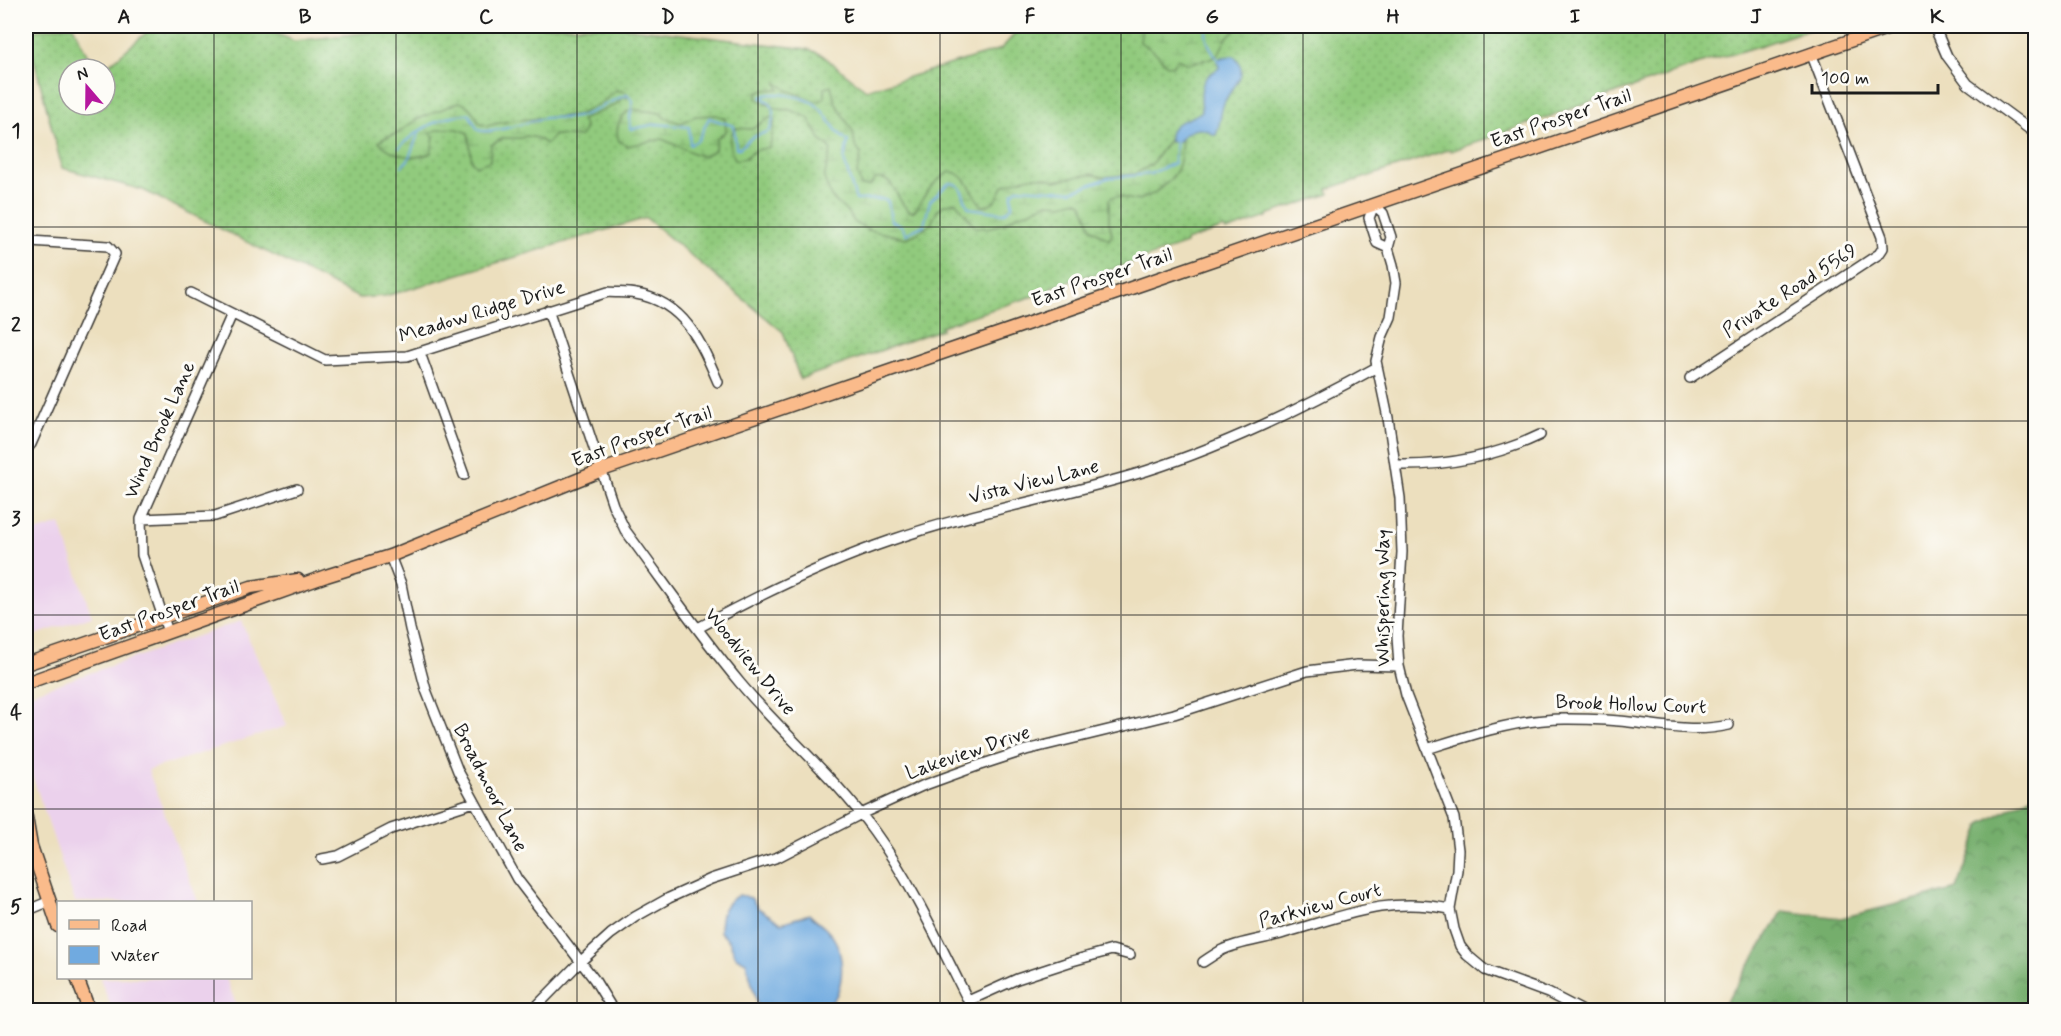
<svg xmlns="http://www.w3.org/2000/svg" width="2061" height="1036" font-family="Mynerve,sans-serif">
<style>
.built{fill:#ebd1ec}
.grass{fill:url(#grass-dots);stroke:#56734c;stroke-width:1.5}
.forest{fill:url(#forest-crowns);stroke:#486544;stroke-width:1.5}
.wetland{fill:url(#wetland-marsh);stroke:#56734c;stroke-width:1.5}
.water{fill:#70aae0;stroke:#46637e;stroke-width:1.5}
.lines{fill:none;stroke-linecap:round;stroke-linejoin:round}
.stream{stroke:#70aae0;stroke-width:2}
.minor-casing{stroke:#3b3934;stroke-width:12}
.major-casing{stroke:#3b3934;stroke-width:15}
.minor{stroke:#fff;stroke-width:9}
.major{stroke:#fabb8b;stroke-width:12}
.grid{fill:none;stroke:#1c1c1c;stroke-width:1.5;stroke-opacity:0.55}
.labels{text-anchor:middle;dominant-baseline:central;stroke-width:6;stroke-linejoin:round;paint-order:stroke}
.street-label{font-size:20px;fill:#1c1c1c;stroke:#fdfcf7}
.neatline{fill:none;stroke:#1c1c1c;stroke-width:2}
.grid-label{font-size:20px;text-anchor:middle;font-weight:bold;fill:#1c1c1c}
</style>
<defs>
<pattern id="grass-dots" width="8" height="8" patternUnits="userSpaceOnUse" patternTransform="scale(1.5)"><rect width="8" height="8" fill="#91ca7d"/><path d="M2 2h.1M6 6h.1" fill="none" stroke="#7cad6b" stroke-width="1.8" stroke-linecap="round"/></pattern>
<pattern id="forest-crowns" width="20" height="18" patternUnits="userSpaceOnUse" patternTransform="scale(1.5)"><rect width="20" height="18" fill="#74ae6c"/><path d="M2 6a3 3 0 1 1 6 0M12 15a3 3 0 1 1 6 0" fill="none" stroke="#5e8d58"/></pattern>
<pattern id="wetland-marsh" width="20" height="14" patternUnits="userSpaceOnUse" patternTransform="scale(1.5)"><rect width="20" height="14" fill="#91ca7d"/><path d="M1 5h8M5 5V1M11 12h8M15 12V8" fill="none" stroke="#7cad6b"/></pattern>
</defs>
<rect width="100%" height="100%" fill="#fdfcf7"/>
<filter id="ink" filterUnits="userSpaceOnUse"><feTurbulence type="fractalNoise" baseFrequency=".0167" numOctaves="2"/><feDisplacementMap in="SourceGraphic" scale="12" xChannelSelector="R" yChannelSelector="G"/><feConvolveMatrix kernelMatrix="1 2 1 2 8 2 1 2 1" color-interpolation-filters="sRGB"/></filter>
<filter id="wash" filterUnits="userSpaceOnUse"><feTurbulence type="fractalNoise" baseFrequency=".008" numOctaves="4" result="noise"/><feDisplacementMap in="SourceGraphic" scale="24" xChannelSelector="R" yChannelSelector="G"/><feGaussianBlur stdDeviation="1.35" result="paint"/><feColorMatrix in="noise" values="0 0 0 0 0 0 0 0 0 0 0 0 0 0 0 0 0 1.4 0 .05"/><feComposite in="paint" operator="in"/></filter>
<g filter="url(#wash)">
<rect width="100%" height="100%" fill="#ecdfbe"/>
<path class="built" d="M60,524L92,616L26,638V535Z
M241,621L287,726L148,770L198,902H75L26,757V695Z
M100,978H226L238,1010H112Z"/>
<path class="grass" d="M62,26H73L94,69H69V105H105L104,69L154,26H258L294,41L424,26H613L808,49L822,55L866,90L1001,49L1022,26H1820L1756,47L1708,61L1451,151L1450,149L1355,181L1354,180L1328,189L1329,194L1267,215V217L1226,231L1224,228L1186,241V244L1090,277L1089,275L1051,288L1052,290L941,326L942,329L800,379L783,332L646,218L403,291L385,296L359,298L143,190L62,168L27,32Z"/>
<path class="forest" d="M2035,794V1010H1721L1783,911L1841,918L1957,889L1981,824Z"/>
<path class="wetland" d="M1142,26H1240L1227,37L1219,53L1211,58L1188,64L1177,59L1172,66C1163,65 1163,60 1157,54C1152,49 1145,46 1140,42Z
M777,83L789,91L819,102L825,97V88L831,86L836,104L853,132L855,146L861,154L857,173L861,186H870L875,179C897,174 895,205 912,212L917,209C923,195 935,180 950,172C970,173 972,199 983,206C998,203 997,197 1004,185C1020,179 1040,172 1055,181L1091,174L1103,177L1135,174L1151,165L1170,138V142L1179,141L1182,137C1181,146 1182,157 1179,165C1175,179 1151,199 1136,200C1126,200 1118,193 1109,199V222L1112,234L1109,240L1092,229L1082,203L1077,200L1062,204L1047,203L1031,211L1017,215L1003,224L987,228L975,227L956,202L944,205L937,211L931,224L916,234L906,238L869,230L855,223L848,213L831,197L824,178L831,150L829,146L821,141L809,119L803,115L790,110L777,109L757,99V93L764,90L779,89Z
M616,90L626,92L630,97H624L615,105L581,120L585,126L582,135L579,137L555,135L546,144L537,138L526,136L521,138H503L491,145L490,161L476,166L472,162L468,133C456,127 442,127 430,133L434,137L431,153C413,161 392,155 379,142L382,139L398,133L416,120L459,102C471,105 475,115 480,124L487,126L508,121L578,115L603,102Z
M632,109L660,113L665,118L681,123L695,116L716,115L725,118L726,131L716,139L715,150L702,157L662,139L627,146L619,141C614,128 620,115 632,109Z
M771,117L775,119L770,147L754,151L745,158L736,160C729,151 728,137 735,128L752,129Z"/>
<path class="water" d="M1234,56C1253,77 1229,86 1223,106C1220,115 1220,126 1216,135H1213C1202,124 1186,130 1179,141L1170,142C1168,118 1190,122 1202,111C1201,101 1199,85 1207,77C1210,73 1216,71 1219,68L1217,60L1223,57Z
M739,895L751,898L758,908L781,923L809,914C814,919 821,924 827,930C843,945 845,973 837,994C835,999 829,1005 826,1009L759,1010L746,962L736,957L729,941L720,932C720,914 723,903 739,895Z"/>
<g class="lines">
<path class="stream" d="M1207,26C1203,39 1212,51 1220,62
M399,148C415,130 445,114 469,114L478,130C492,135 529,121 545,118C556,116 567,120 577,117C594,114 614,97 628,95L633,101L630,117L631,129L657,124L689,127L690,145L698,140L709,118L734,126L736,148H740L751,138L769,131C773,124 776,109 769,102C767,100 763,99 761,97C772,90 806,97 816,105C829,115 833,132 848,141L844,160L856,200L881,199L888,201L891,221L901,225L906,234L924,225L930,201L949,183C965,183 962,198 969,208L1004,213L1012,207V193L1018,188L1072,191L1108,178L1150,174L1174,163L1176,139
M402,166L408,160L419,132"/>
</g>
</g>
<g filter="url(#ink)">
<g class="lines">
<defs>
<path id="minor" d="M1934,26L1947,56L1968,84L2036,134
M26,242L30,241L108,246L115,254L31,444L26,450
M1388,248L1377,243L1369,218L1374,205L1383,213L1391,237L1388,248L1393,265L1396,283L1391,317L1382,337L1376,361L1388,418L1400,498L1402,552L1397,636L1399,666L1406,695L1454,818L1458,850L1457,870L1450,909L1454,929L1460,946L1467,955L1485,970L1548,993L1581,1010
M191,293L325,360L407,356L608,292C617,293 627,292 636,294C684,302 701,342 718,382
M548,310L613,505L625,530C663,581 699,634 740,683C783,734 835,777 874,831C914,886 942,950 973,1010
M420,353L464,475
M1690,378L1879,254L1883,248L1882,237L1811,53
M1397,465C1447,466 1494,457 1540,435
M141,519L215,516L297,489
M390,556L401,584L410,629L426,690L458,771L517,879L594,979L613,1010
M698,628C761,594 824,563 892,540C975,511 1062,497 1146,471C1227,445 1303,408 1377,367
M168,632L142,555L141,519L232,314
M1427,749C1474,734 1520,718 1569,719C1592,719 1616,720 1638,723C1668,727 1698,732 1729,725
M322,859L338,856L391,829L474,802
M26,911L50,901
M1203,962C1209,958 1215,954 1222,950C1238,942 1266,939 1284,933C1345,916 1385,896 1450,909
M968,1001L1017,979L1072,961L1112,950L1130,955
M533,1010L580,962L611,934L635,917L669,898L711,879L778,857L861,814L922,786L977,766L1026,750L1174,714L1307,671L1357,665L1399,666"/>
<path id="major" d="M26,664L251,587L298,580
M26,683L326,576L390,556L602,470L1893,26
M26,817L31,846L58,926
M77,978L89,1010"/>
</defs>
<use href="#minor" class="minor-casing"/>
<use href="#major" class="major-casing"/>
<use href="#minor" class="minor"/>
<use href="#major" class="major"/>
</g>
</g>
<path class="grid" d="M214,26V902M396,26V1010M577,26V1010M758,26V1010M940,26V1010M1121,26V1010M1303,26V1010M1484,26V1010M1665,26V1010M1847,26V1010M26,227H2036M26,421H2036M26,615H2036M26,809H2036M214,978V1010"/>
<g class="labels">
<g class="street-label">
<text transform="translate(1561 119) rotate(-19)">East Prosper Trail</text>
<text transform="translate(1102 278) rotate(-19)">East Prosper Trail</text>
<text transform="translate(1790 291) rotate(-33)">Private Road 5569</text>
<text transform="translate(482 312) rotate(-17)">Meadow Ridge Drive</text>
<text transform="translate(160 430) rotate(-66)">Wind Brook Lane</text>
<text transform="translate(642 437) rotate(-20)">East Prosper Trail</text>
<text transform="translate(1034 482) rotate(-14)">Vista View Lane</text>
<text transform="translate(1383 598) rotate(-90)">Whispering Way</text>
<text transform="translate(169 611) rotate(-20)">East Prosper Trail</text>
<text transform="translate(750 662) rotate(51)">Woodview Drive</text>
<text transform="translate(1631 705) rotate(2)">Brook Hollow Court</text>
<text transform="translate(968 753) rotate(-19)">Lakeview Drive</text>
<text transform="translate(490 788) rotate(63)">Broadmoor Lane</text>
<text transform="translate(1320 906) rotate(-15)">Parkview Court</text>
</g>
</g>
<rect width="2061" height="1036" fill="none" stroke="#fdfcf7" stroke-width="66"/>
<rect x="57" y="901" width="195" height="78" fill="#fdfcf7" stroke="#a3a29f" stroke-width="1.5"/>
<rect x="69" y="920" width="30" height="9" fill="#fabb8b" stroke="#a3a29f" stroke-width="1.5"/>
<text x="111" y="931" font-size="18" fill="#1c1c1c">Road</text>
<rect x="69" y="946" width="30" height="18" fill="#70aae0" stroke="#a3a29f" stroke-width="1.5"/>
<text x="111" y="961" font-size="18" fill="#1c1c1c">Water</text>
<g transform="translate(87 87) rotate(340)"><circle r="28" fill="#fdfcf7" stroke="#a3a29f" stroke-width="1.5"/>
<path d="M0-4.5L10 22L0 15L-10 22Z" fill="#b5179e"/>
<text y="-9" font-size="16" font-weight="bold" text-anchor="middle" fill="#1c1c1c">N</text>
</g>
<path d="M1812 84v9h126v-9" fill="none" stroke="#1c1c1c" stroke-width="3"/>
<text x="1821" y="84" font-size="18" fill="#1c1c1c" stroke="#fdfcf7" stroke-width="4.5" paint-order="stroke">100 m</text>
<rect x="33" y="33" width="1995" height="970" class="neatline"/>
<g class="grid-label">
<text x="124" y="23">A</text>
<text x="305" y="23">B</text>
<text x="486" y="23">C</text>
<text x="668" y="23">D</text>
<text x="849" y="23">E</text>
<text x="1030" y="23">F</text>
<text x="1212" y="23">G</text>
<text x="1393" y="23">H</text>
<text x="1575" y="23">I</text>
<text x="1756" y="23">J</text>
<text x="1937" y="23">K</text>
<text x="16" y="137">1</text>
<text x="16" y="331">2</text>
<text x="16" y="525">3</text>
<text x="16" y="719">4</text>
<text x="16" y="913">5</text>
</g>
</svg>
